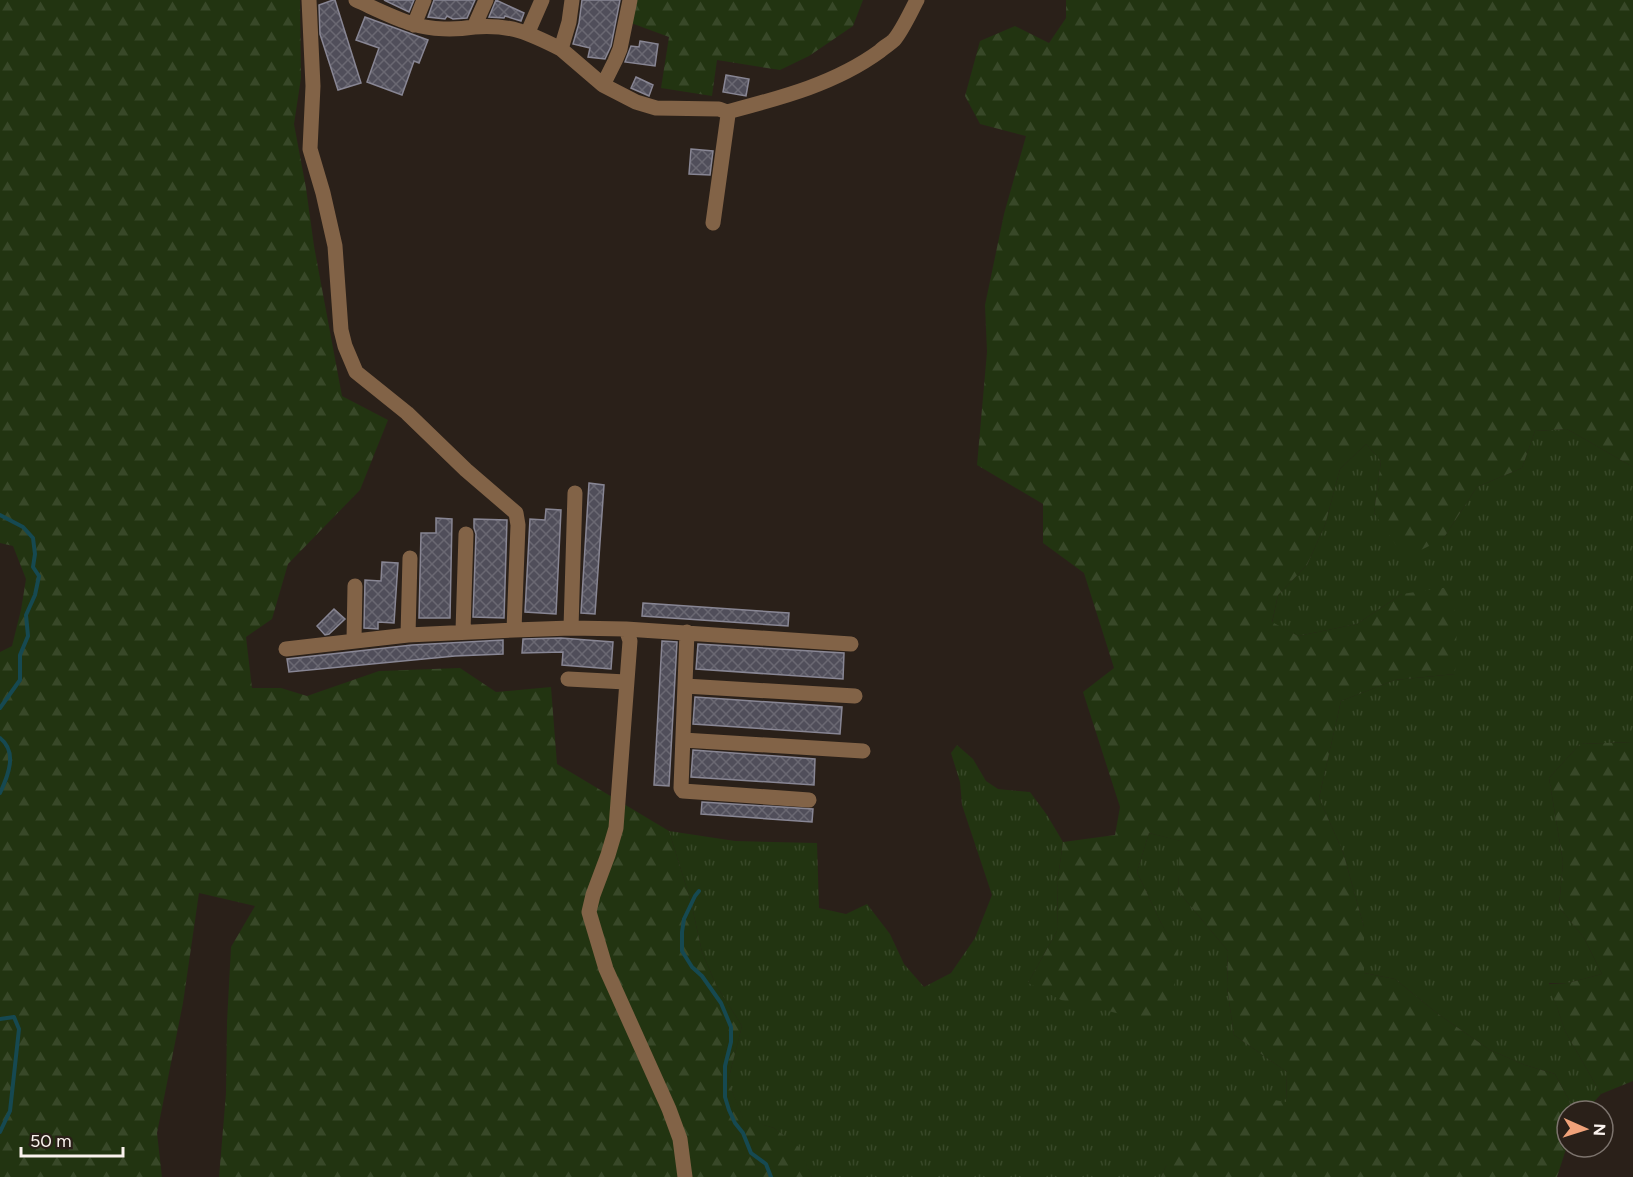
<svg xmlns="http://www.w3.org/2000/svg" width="1633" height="1177" font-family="Figtree,sans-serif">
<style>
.grass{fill:url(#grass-tufts)}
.forest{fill:url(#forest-firs)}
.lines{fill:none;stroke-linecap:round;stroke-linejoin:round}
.stream{stroke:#164951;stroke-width:4}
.building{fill:url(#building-cross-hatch);stroke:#888694;stroke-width:1.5}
.minor{stroke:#826347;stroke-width:15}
</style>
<defs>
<pattern id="grass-tufts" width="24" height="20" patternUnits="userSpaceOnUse" patternTransform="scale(1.5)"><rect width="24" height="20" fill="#223411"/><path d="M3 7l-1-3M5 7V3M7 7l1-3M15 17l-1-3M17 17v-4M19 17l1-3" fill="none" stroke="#384828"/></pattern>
<pattern id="forest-firs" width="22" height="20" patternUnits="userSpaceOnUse" patternTransform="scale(1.5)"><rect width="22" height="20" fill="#223411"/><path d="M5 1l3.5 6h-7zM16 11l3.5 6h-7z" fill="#384828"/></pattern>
<pattern id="building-cross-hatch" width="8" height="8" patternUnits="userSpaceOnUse" patternTransform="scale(1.5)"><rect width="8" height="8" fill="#504e5a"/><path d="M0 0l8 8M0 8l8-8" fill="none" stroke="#6a6872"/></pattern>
</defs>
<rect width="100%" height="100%" fill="#2a2019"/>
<path class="grass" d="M1567,429L1633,467V742L1580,744L1549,778L1563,862L1559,907L1584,938L1602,974L1568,983H1549L1565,1031L1601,1094L1586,1111H1571L1569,1100L1555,1074L1525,1065L1490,1050L1438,1014L1395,979L1364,973V927L1343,852L1319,798L1341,701L1395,680L1455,674L1402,594L1357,624L1298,636L1272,623L1278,595L1307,565L1325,525L1340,469L1366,444L1381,461L1374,514L1443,539L1477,487L1522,468L1535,431Z
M957,745L973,759L986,781L998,789L1030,792L1047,815L1063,842L1058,877L1057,931L1028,983L1178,953L1161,923L1137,872L1149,833L1181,841L1178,891L1228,951L1227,987L1234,1035L1287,1072L1286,1102L1166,1166L1161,1177H812L798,1147L774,1128L743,1119L728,1081L742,1026L716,985L702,952L691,902L669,831L735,841L817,843L819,908L846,914L867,904L890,934L904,964L924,987L951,973L975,938L992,895L962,805L960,782L951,753Z"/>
<path class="forest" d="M0,0H300L301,78L294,124L306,188L314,246L342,396L388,420L360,490L288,564L272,619L246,637L252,688H281L307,696L379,671L460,668L496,692L551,687L557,764L669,831L691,902L702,952L716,985L742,1026L728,1081L743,1118L774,1128L799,1147L812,1177H219L226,1093L227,1022L231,947L255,906L199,893L183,1003L157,1133L162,1177H0V652L12,646L21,610L26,579L13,546L0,543Z
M636,0H863L853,26L809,56L780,70L717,60L712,96L661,88L669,37L631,23Z
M1066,0H1633V467L1567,429L1535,431L1522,468L1477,487L1443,539L1405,558L1374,513L1381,461L1366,444L1340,469L1325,525L1307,565L1278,595L1272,622L1298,636L1357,624L1402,594L1449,587L1457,622L1455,674L1395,680L1341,701L1319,798L1343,852L1364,927V973L1395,979L1438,1014L1490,1050L1525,1065L1555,1074L1569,1100L1571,1111H1567V1146L1557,1177H1161L1166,1166L1234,1093L1286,1102L1287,1072L1234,1035L1227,987L1228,951L1178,891L1180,841L1149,833L1137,872L1161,923L1178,952L1173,1002L1159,1023L1061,1000L1028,983L1057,931L1058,877L1063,842L1115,835L1120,807L1083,692L1114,668L1084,573L1043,543V504L977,465L987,352L985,305L1004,214L1026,136L980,124L965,96L980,41L1015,26L1049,43L1066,18Z
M1633,742V1081L1601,1094L1565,1031L1549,984L1568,983L1602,974L1584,938L1559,907L1563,862L1549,778L1580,744Z"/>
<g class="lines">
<path class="stream" d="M0,515L23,527L33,538L35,554L33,567L39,576L35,595L26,615L28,636L20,655V680L0,708
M0,738C18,752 8,776 0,793
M699,891L695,896L684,919L682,932V951L692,967L702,976L721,1003L731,1027V1042L725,1066V1097L729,1110L735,1123L743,1133L751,1153L766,1164L771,1177
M0,1019L14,1017L19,1029L10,1111L0,1132"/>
</g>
<path class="building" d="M333,0H335L361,83L338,90L320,34L319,5Z
M384,0H414L409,12Z
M434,0H475L467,18L453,19L447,16L445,19L428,17Z
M496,0L524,13L521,21L505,16L504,18L489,17Z
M582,0H620L611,46L605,59L588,57L590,48L573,44L579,23Z
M365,17L428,40L419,63L414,61L402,95L367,82L379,48L356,40Z
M640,41L658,44L655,66L625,62L631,46L639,47Z
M726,75L749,79L746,96L723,92Z
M636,77L653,85L649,96L631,88Z
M691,149L713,151L710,175L689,174Z
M589,483L604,485L595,614L581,613Z
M546,509L561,510L556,614L525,612L530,519L545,520Z
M436,518L452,519L450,618H419L421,533H436Z
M474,519L507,520L504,618L473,617L476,534L474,528Z
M382,562L398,563L394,623L378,622V629L364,628L365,580L381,581Z
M643,603L789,613L788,626L642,616Z
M334,609L345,619L329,634L325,635L317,626Z
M561,638L613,642L611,669L562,665L563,652L522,653L523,639Z
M503,640V654L455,656L289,672L287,659L412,645Z
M662,641L677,642L669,786L654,785Z
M698,644L844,653L843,679L696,669Z
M695,697L842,707L840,734L693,724Z
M693,750L815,759L814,785L691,777Z
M702,802L813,809L812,822L701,814Z"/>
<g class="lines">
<path class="minor" d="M309,0L313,86L310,149L323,193L335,246L341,330L345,346L356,372L407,413L466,470L516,513L518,525L514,630L571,628L626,629L630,641L616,828L608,855L593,895L589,912L606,969L669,1109L680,1139L685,1177
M356,0C374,8 393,18 413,24C431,30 456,30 474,27L486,0
M414,25L424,0
M474,27C511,24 529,33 561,49L569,22L572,0
M528,32L542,0
M561,49L603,85L615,61L620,49L630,0
M603,85L636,102L656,108L719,109L727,112L728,115L713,223
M727,112C780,98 835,84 880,51C884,47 890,44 894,40C902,31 911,11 917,0
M571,628L575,493
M626,629L851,644
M463,631L466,534
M687,632L681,788L683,791L809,800
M408,635L410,558
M354,640L355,586
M286,649L408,635L514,630
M568,679L626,682
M685,686L855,696
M683,740L863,751"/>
</g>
<g transform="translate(1585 1129) rotate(93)"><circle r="28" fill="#2a2019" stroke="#7d746e" stroke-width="1.5"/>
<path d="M0-4.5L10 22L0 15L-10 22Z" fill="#f0a27a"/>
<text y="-9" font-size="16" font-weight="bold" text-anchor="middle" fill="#faf2ee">N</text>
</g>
<path d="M21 1147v9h102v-9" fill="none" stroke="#faf2ee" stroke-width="3"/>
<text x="30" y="1147" font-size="18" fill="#faf2ee" stroke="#2a2019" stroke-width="4.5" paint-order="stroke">50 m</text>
</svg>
